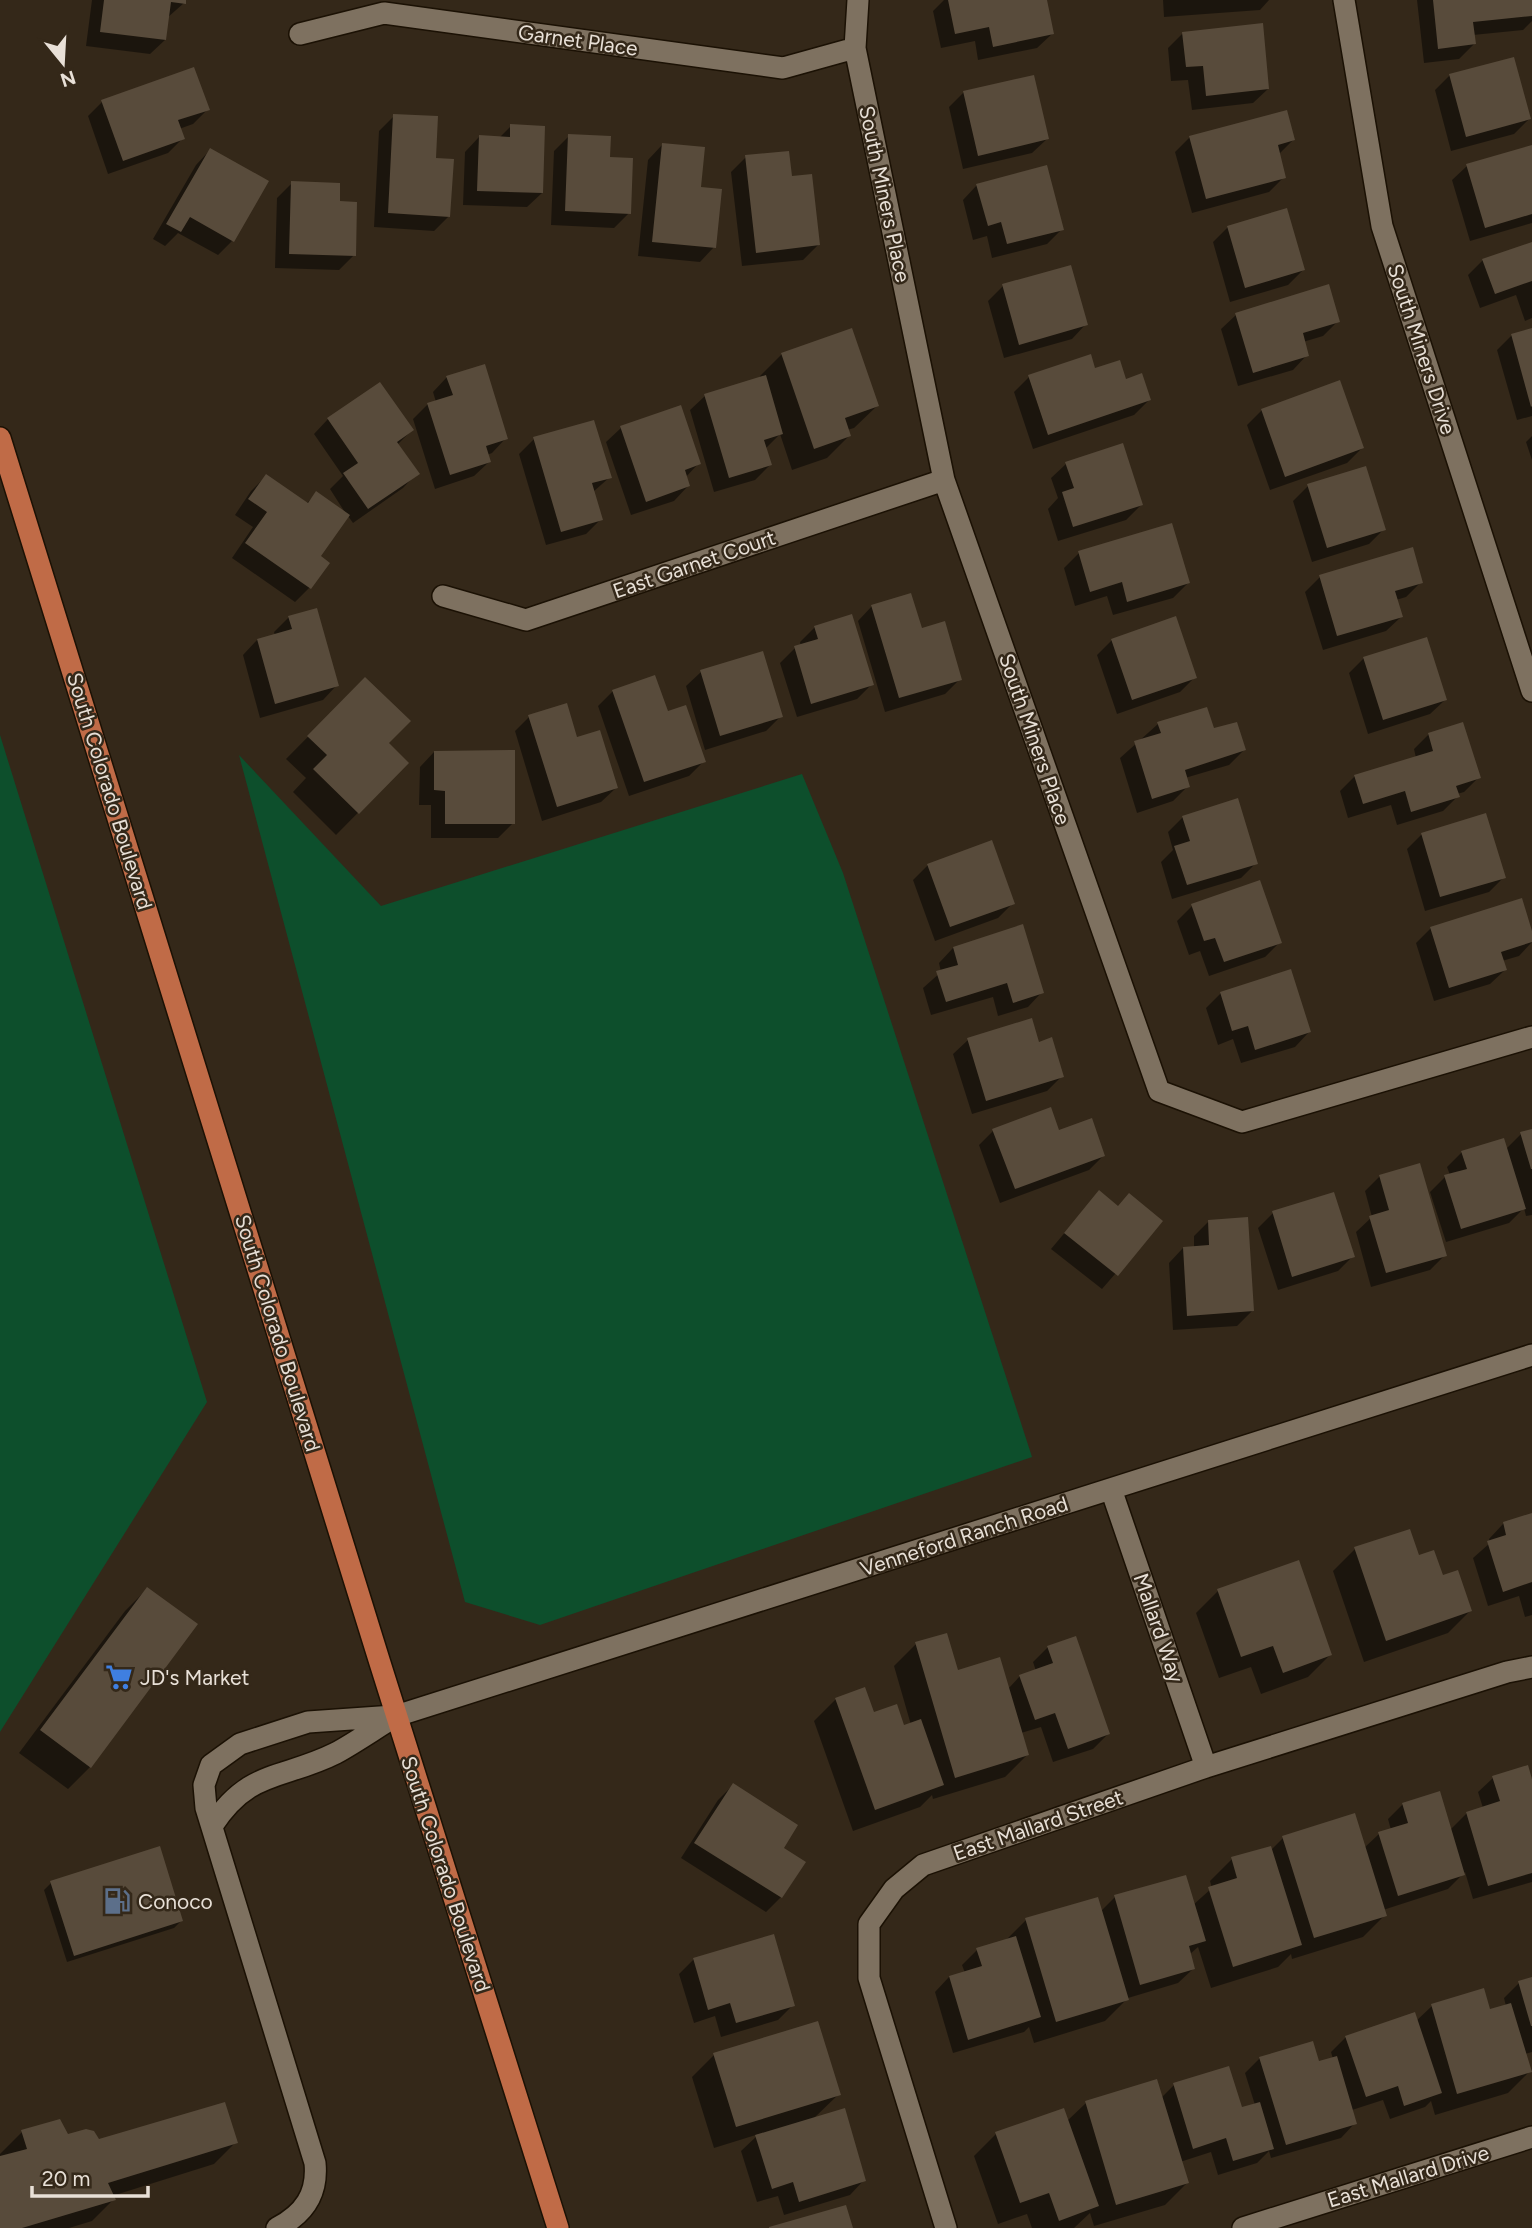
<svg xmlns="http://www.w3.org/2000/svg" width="1532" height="2228" font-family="Figtree,sans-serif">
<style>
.green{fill:#0d4f2c}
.shadow{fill:#0007}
.building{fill:#584b3b}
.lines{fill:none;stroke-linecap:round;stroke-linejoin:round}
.minor-casing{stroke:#1b1104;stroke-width:24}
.major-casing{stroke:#1b1104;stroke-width:24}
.minor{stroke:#7e7160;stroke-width:21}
.major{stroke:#c06b47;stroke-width:21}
.labels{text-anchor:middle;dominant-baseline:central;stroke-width:5;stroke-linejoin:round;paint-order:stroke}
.street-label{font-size:21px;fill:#e8e0d7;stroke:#342819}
.poi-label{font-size:21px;fill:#e8e0d7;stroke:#342819;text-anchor:start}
</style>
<rect width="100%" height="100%" fill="#342819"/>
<path class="green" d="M0,735L207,1402L0,1732Z
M239,755L381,906L802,774L843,873L1032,1457L540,1625L465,1602Z"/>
<path class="shadow" d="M92,0H185L184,3L167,18L165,40L150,54L86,46Z
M944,0H1045L1052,34L1037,48L978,60L975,41L941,48L933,11Z
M1163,0H1269L1260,10L1164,17Z
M1417,0H1532V21L1523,30L1473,35L1474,44L1459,59L1424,63Z
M1182,34L1268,89L1253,103L1192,110L1188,80L1171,81L1168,48Z
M1450,75L1529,119L1514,134L1451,151L1435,90Z
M964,92L1047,139L1032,153L963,169L949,107Z
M102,102L208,109L193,124L179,129L183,138L168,153L108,174L88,116Z
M394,116L434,159L449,216L434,231L374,227L379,131Z
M511,126L542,193L527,207L463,205L465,152L479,137L499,138Z
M569,136L608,158L629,213L614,228L551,225L554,151Z
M1190,137L1293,140L1278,155L1284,177L1269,192L1192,213L1175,152Z
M662,145L699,188L714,247L700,262L638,256L648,160Z
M1532,149V223L1470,241L1452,180L1467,166Z
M210,150L232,241L218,255L178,233L165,246L153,239L196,165Z
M746,157L791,178L818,245L803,260L742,266L731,172Z
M292,183L338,203L354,255L339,270L275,268L277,198Z
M977,185L1062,229L1047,244L992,258L987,236L973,240L963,200Z
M1228,227L1303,270L1288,285L1230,302L1213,242Z
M1532,244V318L1525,321L1516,295L1480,308L1468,275L1483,260Z
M1003,286L1086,324L1072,339L1004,358L988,301Z
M1236,315L1338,321L1323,336L1303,342L1307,355L1293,370L1238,386L1221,329Z
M1532,330V416L1517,420L1497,350L1512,335Z
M782,354L877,406L854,428L847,430L849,436L827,458L792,470L780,434L766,448L770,465L755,480L714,492L690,410L705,396L761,379L760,376Z
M1094,371L1125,381L1149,400L1134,415L1033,449L1014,392L1029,377Z
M447,377L506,438L492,453L487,455L489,462L474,476L435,489L413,419L428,404L436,402L433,392Z
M1262,410L1362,448L1347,463L1270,490L1247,425Z
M328,419L412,430L397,445L417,473L403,488L353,523L348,516L318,557L310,587L295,602L232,558L253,527L235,515L251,491L266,476L306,504L317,493L346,514L330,489L343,476L314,434Z
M621,428L699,463L685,478L688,486L674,501L631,515L606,442Z
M1532,436V460L1526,442Z
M534,439L610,477L593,492L601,519L586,534L546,545L519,454Z
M1066,464L1141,505L1126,520L1058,541L1048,509L1058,498L1051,478Z
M1308,486L1384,529L1369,544L1312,562L1293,501Z
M1171,526L1188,583L1173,598L1113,615L1107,596L1075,606L1064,568L1079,553Z
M1320,577L1421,582L1406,597L1396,600L1401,617L1386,631L1323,650L1305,592Z
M872,606L921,630L960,679L945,694L885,712L858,621Z
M289,617L337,685L323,700L260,718L243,655L257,640L275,635L274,632Z
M815,627L872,684L857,699L797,717L780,663L795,648L801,646L800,642Z
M1112,640L1195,677L1180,692L1117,714L1097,655Z
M1364,658L1445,700L1430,714L1368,734L1349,673Z
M701,672L781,716L766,731L705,750L686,686Z
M365,679L386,743L407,763L336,835L293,792L306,778L286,759Z
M613,691L666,713L704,761L689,776L629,796L598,706Z
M529,717L616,788L601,802L542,821L515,731Z
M1158,724L1213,731L1244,750L1229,765L1185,778L1188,786L1173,801L1137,813L1120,758Z
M1429,734L1479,777L1464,792L1457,794L1458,796L1443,811L1397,825L1391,805L1348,818L1340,791L1355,776L1416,758L1414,749Z
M434,752L513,823L498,838H431V805H419L420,767Z
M1485,815L1504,877L1489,892L1425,911L1407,849L1421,835Z
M1183,817L1256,863L1241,878L1172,899L1161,862L1173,850L1168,832Z
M928,865L1013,903L998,918L935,941L913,880Z
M1192,906L1280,942L1265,957L1209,976L1200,951L1189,955L1177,921Z
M1431,928L1532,937V942L1519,956L1502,961L1505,970L1490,984L1434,1001L1416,943Z
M953,948L1042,992L1028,1007L998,1016L993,997L931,1015L923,988L941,972L939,963Z
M1221,993L1309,1032L1295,1047L1241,1063L1233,1039L1218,1045L1206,1008Z
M968,1040L1038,1044L1062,1076L1047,1091L972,1114L953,1054Z
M993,1131L1058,1132L1103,1156L1089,1170L1000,1203L979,1145Z
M1532,1131V1215L1526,1216L1524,1208L1509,1223L1446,1242L1430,1192L1445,1177L1450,1175L1447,1167L1462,1152L1506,1149L1521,1134Z
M1380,1176L1445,1255L1430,1270L1371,1287L1356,1232L1372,1217L1365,1191Z
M1099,1192L1117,1207L1161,1221L1102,1289L1051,1249Z
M1273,1213L1353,1256L1338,1271L1278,1290L1258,1228Z
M1209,1221L1252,1311L1237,1326L1173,1330L1169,1263L1183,1248H1194V1236Z
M1532,1515V1615L1525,1617L1519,1596L1488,1606L1473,1558L1490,1543L1489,1539L1503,1524Z
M1355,1549L1418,1558L1442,1577L1470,1611L1448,1633L1364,1662L1333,1571Z
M147,1589L90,1767L68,1789L19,1753L125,1611Z
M1218,1591L1330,1655L1308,1677L1261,1694L1251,1667L1219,1678L1196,1613Z
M916,1644L957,1672L1008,1689L1020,1676L1036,1671L1033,1662L1048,1647L1108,1734L1093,1749L1053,1762L1041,1727L1021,1733L1027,1755L1005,1777L933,1799L932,1795L920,1807L853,1831L814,1721L836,1699L903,1728L911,1725L894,1666Z
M1493,1778H1532V1882L1473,1899L1465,1872L1448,1889L1383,1910L1385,1915L1363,1937L1292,1959L1291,1954L1278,1967L1211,1988L1198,1947L1189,1955L1193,1969L1178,1983L1128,1998L1105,2021L1034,2043L1029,2027L1024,2032L953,2053L935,1992L949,1977L965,1973L962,1965L977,1950L1004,1942L1026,1920L1100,1912L1115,1897L1193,1905L1212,1888L1210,1881L1232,1859L1271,1850L1283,1838L1364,1848L1379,1834L1391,1830L1388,1819L1403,1804L1450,1830L1467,1813L1483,1808L1478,1792Z
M733,1785L781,1848L803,1862L781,1897L766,1912L681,1858L718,1800Z
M51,1883L181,1921L174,1928L67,1962L44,1890Z
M694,1959L793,2005L778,2020L721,2037L715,2016L694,2023L679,1974Z
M1532,1979V2052L1525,2054L1530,2071L1508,2093L1435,2115L1431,2101L1425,2107L1390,2119L1383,2100L1352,2110L1355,2123L1341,2138L1271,2158L1269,2151L1257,2163L1218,2175L1211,2152L1180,2162L1187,2183L1165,2205L1094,2226L1090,2213L1074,2228H1032L1027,2214L998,2224L974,2156L996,2134L1067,2121L1086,2103L1161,2098L1174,2085L1240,2109L1255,2105L1245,2073L1260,2058L1318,2063L1333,2059L1331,2052L1346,2037L1416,2021L1432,2006L1489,2011L1506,2006L1504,1998L1519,1983Z
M714,2055L839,2094L813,2119L864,2180L850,2195L784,2215L778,2196L757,2202L741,2151L759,2134L714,2148L692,2077Z
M22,2132L98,2141L236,2142L214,2164L112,2196L114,2199L92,2221L69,2228H0V2154Z"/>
<path class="building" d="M104,0H186V4L171,2L166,40L100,32Z
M948,0H1047L1054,34L993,47L989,27L955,34Z
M1433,0H1532V16L1473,22L1476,44L1438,49Z
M1263,23L1269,89L1206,96L1203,66L1186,67L1182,32Z
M1514,57L1531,119L1466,137L1449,74Z
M194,67L210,110L178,120L185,139L123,161L101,100Z
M1034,75L1049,139L978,156L963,91Z
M1287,110L1295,140L1278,145L1286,178L1206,199L1189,136Z
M393,114L438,116L436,158L454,159L450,217L388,213Z
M510,124L545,126L543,193L477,191L479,135L510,137Z
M568,134L611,136L610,157L633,158L631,214L565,211Z
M662,143L705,147L701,187L722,189L716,248L652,242Z
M1532,145V214L1485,228L1466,164Z
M210,148L269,181L234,242L190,217L181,232L166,224Z
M789,151L792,176L812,174L820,245L756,253L745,155Z
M1047,165L1064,230L1007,244L1001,222L988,226L976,184Z
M291,181L340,183V201L357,202L356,256L289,254Z
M1287,208L1305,270L1245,288L1227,226Z
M1532,242V281L1495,294L1482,259Z
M1071,265L1088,325L1019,345L1002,284Z
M1329,284L1340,322L1303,333L1309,356L1253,373L1235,313Z
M852,328L879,406L845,418L851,436L814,449L781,353Z
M1532,328V406L1531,407L1511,334Z
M1091,354L1095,368L1120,360L1126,379L1142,373L1151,400L1048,435L1028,375Z
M485,364L508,439L486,446L491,462L450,475L427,403L453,395L446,376Z
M766,375L783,434L764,440L772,465L729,478L704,394Z
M1340,380L1364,448L1285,477L1261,409Z
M380,382L414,430L397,442L420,474L368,509L343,473L358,463L327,418Z
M681,405L701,464L685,470L690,486L646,502L620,426Z
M594,420L612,478L592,483L603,520L561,532L533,437Z
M1123,443L1143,505L1073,527L1062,492L1074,488L1065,462Z
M1366,466L1386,530L1327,548L1307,484Z
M266,474L308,503L316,491L350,515L321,556L330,563L311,589L245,543L267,512L248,499Z
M1172,523L1190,583L1127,602L1122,582L1090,592L1078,551Z
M1413,547L1423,583L1395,591L1403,617L1337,636L1319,575Z
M911,593L922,628L945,621L962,680L899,698L871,605Z
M317,608L339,686L275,704L257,639L292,629L288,616Z
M852,614L874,685L811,704L794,646L818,639L814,626Z
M1176,616L1197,678L1132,700L1111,639Z
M1427,637L1447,700L1383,720L1363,657Z
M763,651L783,717L720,736L700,670Z
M655,675L668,711L686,705L706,762L644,782L612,690Z
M365,677L411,721L389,743L409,763L359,814L313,769L327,755L307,736Z
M567,703L577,737L600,730L618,788L557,807L528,715Z
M1207,707L1214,728L1237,722L1246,750L1185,770L1190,787L1152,799L1134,741L1161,733L1157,722Z
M1463,722L1481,778L1456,786L1460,797L1411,812L1405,791L1363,804L1354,775L1433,751L1428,733Z
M515,750V824H445V791L434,790V751Z
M1238,798L1258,864L1187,885L1174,846L1190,841L1182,816Z
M1486,813L1506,878L1440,897L1421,833Z
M992,840L1015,904L950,927L927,864Z
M1260,880L1282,943L1224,962L1215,938L1204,941L1191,904Z
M1522,898L1532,931V942L1501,952L1507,970L1449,988L1430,927Z
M1023,924L1044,993L1013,1003L1007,983L946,1002L936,971L958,965L953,947Z
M1291,969L1311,1032L1255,1050L1248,1026L1232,1031L1220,992Z
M1032,1018L1039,1042L1052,1037L1064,1077L986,1101L967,1038Z
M1051,1107L1059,1130L1092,1118L1105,1156L1015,1189L992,1129Z
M1532,1129V1169H1531L1520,1132Z
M1504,1138L1526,1209L1461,1229L1444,1175L1467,1169L1461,1151Z
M1420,1163L1447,1256L1386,1273L1369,1216L1389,1210L1379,1175Z
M1099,1190L1118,1206L1129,1193L1163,1221L1118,1276L1064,1233Z
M1334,1192L1355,1257L1292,1277L1272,1211Z
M1248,1217L1254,1311L1187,1316L1183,1247L1209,1245L1208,1220Z
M1532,1513V1582L1503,1592L1487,1541L1506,1535L1503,1522Z
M1410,1529L1419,1555L1434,1550L1443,1575L1458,1570L1472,1611L1386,1641L1354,1547Z
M1299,1560L1332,1655L1283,1673L1273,1646L1241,1657L1217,1589Z
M147,1587L198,1624L91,1768L40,1730Z
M947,1633L958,1670L1000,1657L1029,1755L955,1778L915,1642Z
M1076,1636L1110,1734L1068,1749L1055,1713L1035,1720L1019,1675L1053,1663L1047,1646Z
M865,1687L874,1712L897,1704L904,1725L921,1719L944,1785L875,1810L835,1698Z
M1528,1765L1532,1779V1873L1488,1886L1466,1812L1500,1801L1492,1776Z
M733,1783L798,1825L784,1848L806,1862L782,1898L694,1843Z
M1440,1791L1465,1875L1398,1896L1378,1832L1408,1823L1402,1803Z
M1355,1813L1387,1916L1314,1938L1282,1836Z
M160,1846L183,1921L74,1956L50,1881Z
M1271,1846L1302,1945L1233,1967L1208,1887L1237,1878L1231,1857Z
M1186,1875L1206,1941L1189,1946L1195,1969L1140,1985L1114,1895Z
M1098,1897L1129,2000L1056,2022L1025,1918Z
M774,1934L795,2006L736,2023L730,2003L708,2010L693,1958Z
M1016,1936L1041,2017L968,2040L949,1976L982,1966L976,1948Z
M1532,1977V2026H1531L1518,1981Z
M1484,1988L1490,2009L1511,2003L1532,2072L1457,2094L1431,2004Z
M1415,2012L1442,2093L1404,2106L1398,2086L1366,2097L1345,2036Z
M818,2021L841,2095L736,2127L713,2053Z
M1313,2041L1319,2061L1337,2056L1357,2124L1286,2145L1259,2057Z
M1229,2066L1242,2107L1260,2102L1274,2149L1233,2161L1226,2138L1193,2149L1173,2083Z
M1157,2079L1189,2183L1116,2205L1085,2101Z
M225,2102L238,2143L108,2183L116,2200L22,2228H0V2156L27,2149L21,2130L60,2119L68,2134L86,2129L94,2131L99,2139Z
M845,2108L866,2181L799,2202L793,2182L772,2189L755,2135Z
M1064,2108L1099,2206L1059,2221L1049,2193L1020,2203L995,2132Z
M846,2205L853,2228H769V2227Z"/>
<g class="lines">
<defs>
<path id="minor" d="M858,0L855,48L944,480L1159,1091L1242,1122L1532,1037
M1344,0L1382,226L1532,691
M300,34L384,13L783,68L855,48
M443,596L526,620L944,480
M1111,1489L1206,1767
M212,1826C249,1769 282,1780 336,1753C356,1742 376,1728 396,1716L1532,1355
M277,2228C304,2214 318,2194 315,2163L206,1808L204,1785L211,1765L240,1744L308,1722L394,1716
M946,2228L869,1978V1924L894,1889L923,1865L1206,1767L1507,1672L1532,1667
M1243,2228L1532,2137"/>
<path id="major" d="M0,438L380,1663L558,2228"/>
</defs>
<use href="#minor" class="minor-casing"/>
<use href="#major" class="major-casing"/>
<use href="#minor" class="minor"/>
<use href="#major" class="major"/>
</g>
<defs>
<symbol id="supermarket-bare" viewBox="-9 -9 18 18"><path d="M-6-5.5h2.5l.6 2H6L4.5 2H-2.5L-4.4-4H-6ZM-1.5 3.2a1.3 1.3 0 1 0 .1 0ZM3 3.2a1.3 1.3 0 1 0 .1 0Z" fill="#3f7fe0" stroke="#342819" stroke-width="2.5" paint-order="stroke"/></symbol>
<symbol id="fuel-bare" viewBox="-9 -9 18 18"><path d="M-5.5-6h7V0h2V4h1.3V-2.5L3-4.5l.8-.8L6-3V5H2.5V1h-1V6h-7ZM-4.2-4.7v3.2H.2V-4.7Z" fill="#5c6f8a" stroke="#342819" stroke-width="2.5" paint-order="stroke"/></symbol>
</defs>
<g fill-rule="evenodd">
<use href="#supermarket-bare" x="100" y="1658" width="38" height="38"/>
<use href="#fuel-bare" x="98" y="1882" width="38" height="38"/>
</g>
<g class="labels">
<g class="street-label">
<text transform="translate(578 40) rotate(8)">Garnet Place</text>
<text transform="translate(885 194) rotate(78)">South Miners Place</text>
<text transform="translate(1422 349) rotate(72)">South Miners Drive</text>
<text transform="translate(694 564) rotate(-19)">East Garnet Court</text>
<text transform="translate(1035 739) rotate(71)">South Miners Place</text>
<text transform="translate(110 791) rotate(73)">South Colorado Boulevard</text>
<text transform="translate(278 1333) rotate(73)">South Colorado Boulevard</text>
<text transform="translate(964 1536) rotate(-18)">Venneford Ranch Road</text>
<text transform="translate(1159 1628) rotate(71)">Mallard Way</text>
<text transform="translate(1038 1825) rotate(-19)">East Mallard Street</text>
<text transform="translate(446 1874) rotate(72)">South Colorado Boulevard</text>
<text transform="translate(1408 2176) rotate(-17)">East Mallard Drive</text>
</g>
<g class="poi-label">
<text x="140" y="1677">JD's Market</text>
<text x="138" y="1901">Conoco</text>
</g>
</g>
<g transform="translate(63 63) rotate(162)" stroke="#342819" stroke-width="5" paint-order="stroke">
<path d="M0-5L12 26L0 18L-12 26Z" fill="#e8e0d7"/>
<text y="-10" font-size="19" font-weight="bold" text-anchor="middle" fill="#e8e0d7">N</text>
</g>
<path d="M32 2186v10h116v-10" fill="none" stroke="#e8e0d7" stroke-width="3.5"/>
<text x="42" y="2186" font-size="21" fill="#e8e0d7" stroke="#342819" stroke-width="5" paint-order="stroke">20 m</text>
</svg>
